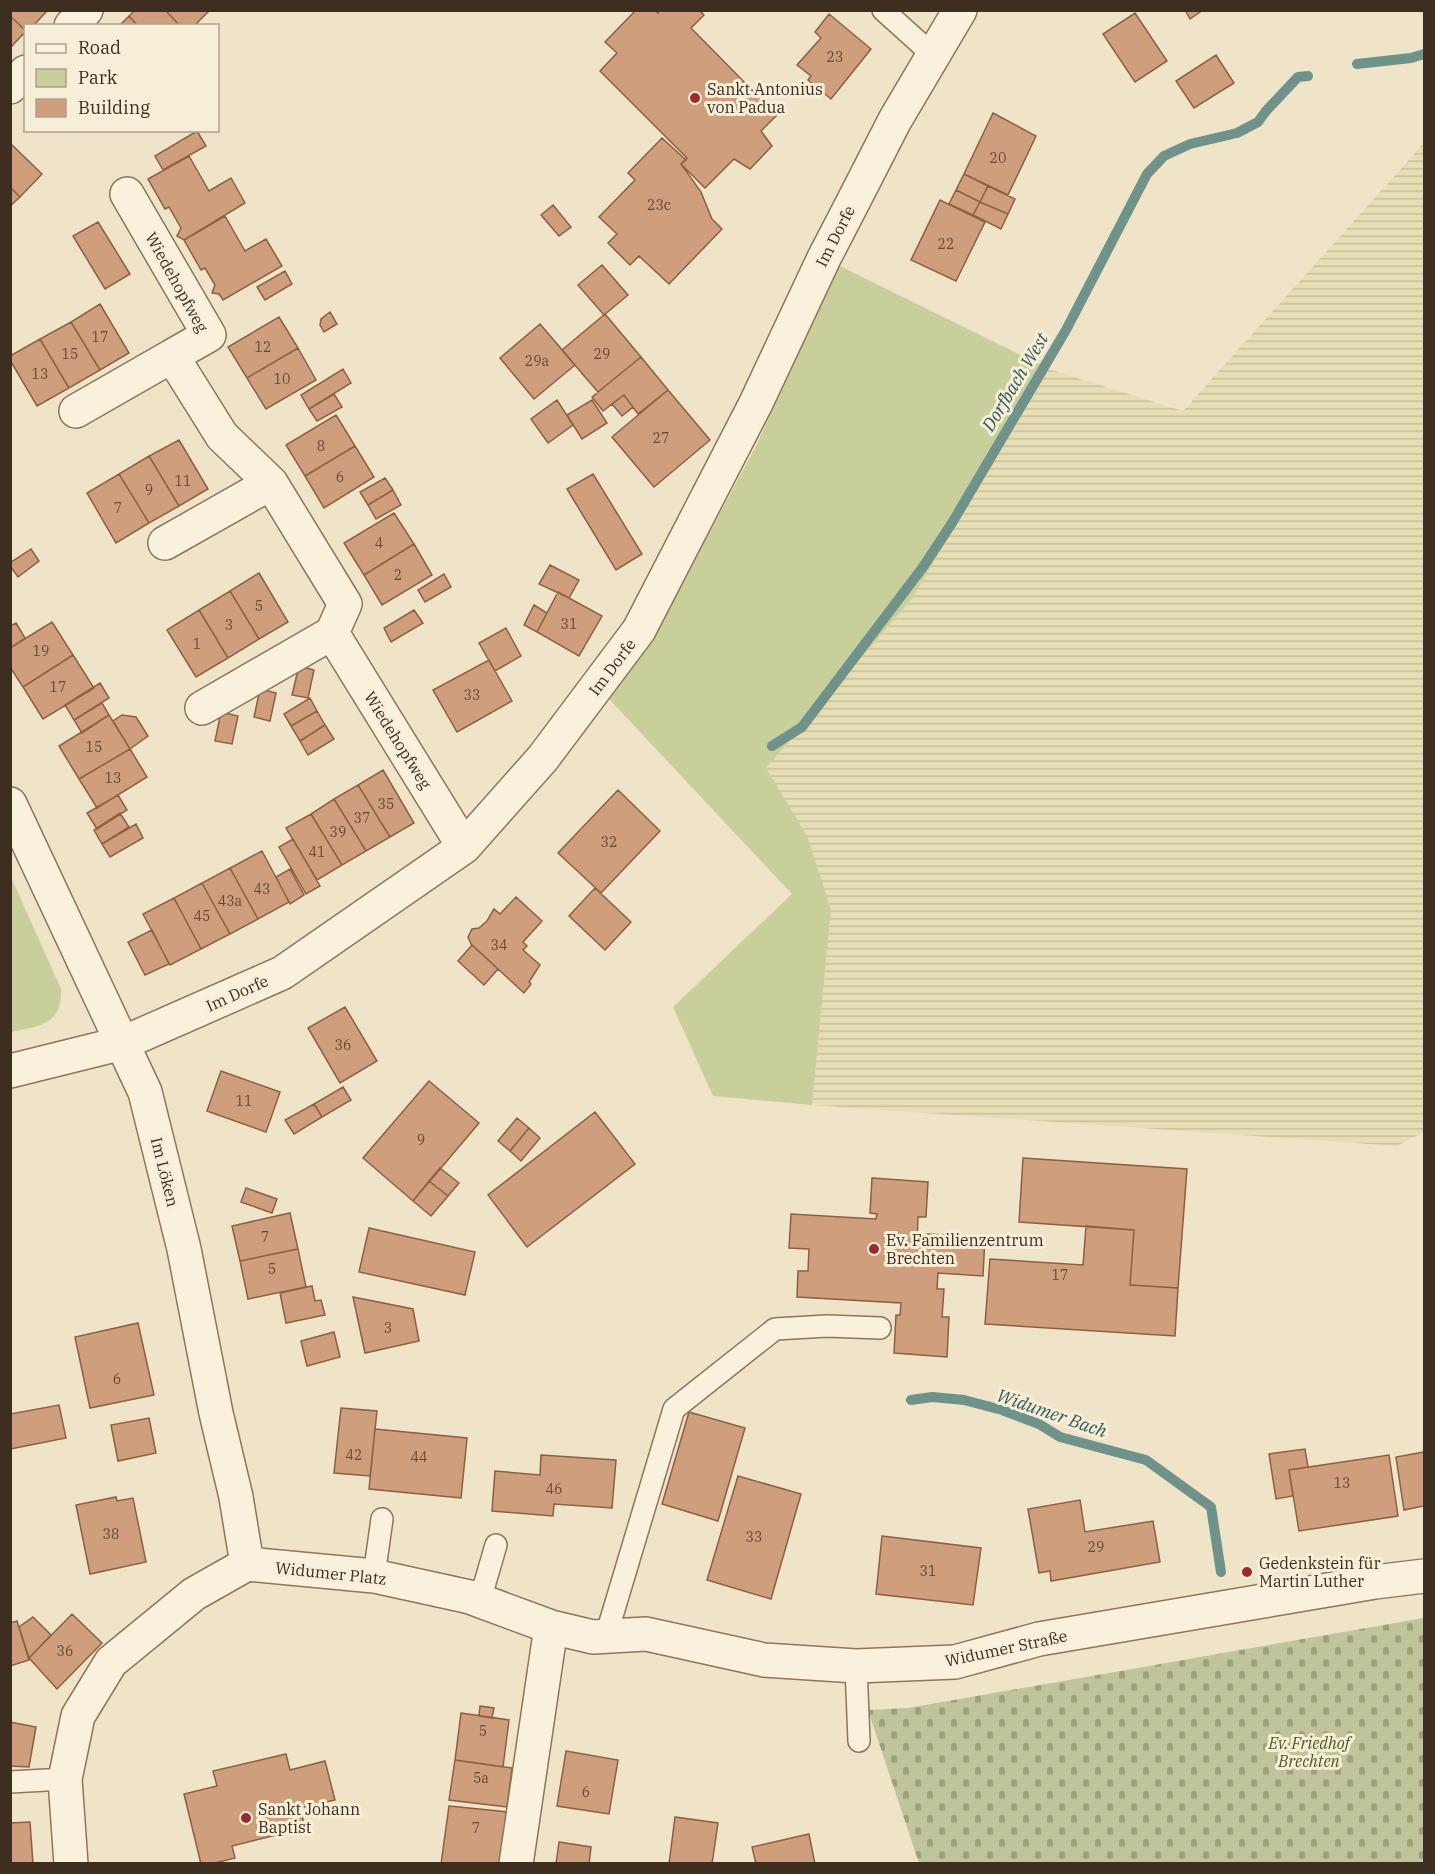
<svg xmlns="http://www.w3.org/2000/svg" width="1435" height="1874" font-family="'IBM Plex Serif',serif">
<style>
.farmland{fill:url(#farmland-rules)}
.green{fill:#c9cf9b}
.cemetery{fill:url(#cemetery-stones)}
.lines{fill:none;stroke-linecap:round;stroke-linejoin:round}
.stream{stroke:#6f938a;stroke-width:10}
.building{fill:#cf9f7d;stroke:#8d5f41;stroke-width:1.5}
.lane-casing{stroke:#8d765c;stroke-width:24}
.street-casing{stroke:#8d765c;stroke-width:36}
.lane{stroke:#faf1dc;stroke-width:21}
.street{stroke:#faf1dc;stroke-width:33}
.poi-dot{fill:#9e2a2b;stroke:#f7eed8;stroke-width:2}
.labels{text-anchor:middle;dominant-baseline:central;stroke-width:6;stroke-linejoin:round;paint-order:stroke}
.number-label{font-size:14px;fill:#624a37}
.poi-label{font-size:16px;fill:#3d2e20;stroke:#f7eed8;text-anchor:start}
.street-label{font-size:16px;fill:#3d2e20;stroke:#f7eed8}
.park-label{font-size:16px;font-style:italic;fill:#4d5a26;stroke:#f7eed8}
.water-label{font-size:18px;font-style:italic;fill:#2f5d5a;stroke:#f7eed8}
</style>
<defs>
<pattern id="farmland-rules" width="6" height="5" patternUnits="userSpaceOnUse" patternTransform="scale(1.5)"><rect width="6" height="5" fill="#e6deb5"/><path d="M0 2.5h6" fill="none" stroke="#c6bf9b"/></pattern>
<pattern id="cemetery-stones" width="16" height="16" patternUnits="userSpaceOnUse" patternTransform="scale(1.5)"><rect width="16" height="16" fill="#bfc49a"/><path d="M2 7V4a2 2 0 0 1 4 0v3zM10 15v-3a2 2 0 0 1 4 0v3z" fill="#9ca07d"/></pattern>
</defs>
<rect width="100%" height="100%" fill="#f0e4c8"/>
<path class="farmland" d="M1424,143V1132L1397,1146L812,1105L831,910L766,768L911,600L1049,369L1183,411Z"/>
<path class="green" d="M840,266L1049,369L911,600L766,768L807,836L831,910L812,1105L713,1096L673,1007L792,894L609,699L652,639L755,448Z
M11,877L61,989C63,1025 39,1026 11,1032Z"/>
<path class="cemetery" d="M1424,1618V1863H919L868,1710L908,1708Z"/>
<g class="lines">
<path class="stream" d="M1357,64L1411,58L1424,54
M772,746L802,727L923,567L952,523L1066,330L1147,174L1164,156L1190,144L1237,133L1258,122L1266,111L1298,77L1308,76
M911,1400L932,1397L964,1400L1002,1410L1039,1424L1060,1437L1146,1460L1211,1507L1221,1572"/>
</g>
<path class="building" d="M10,10H44L46,12L33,26H26V31L10,16Z
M135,10H165L180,26H138L129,16Z
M165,10H210L194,26H180Z
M636,10H655L658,13L660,10H699L704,15L691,28L753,91L755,89L771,105L768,107L777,115L761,131L772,146L750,169L734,159L705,188L681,164L687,158L600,71L617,53L605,42Z
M1185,10H1203L1190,19Z
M1135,13L1167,61L1135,82L1103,34Z
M829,14L871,49L831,99L808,80L811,76L797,65L821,38L815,32Z
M10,16L26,31L10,48Z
M129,16L138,26H119Z
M1216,55L1234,83L1194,108L1176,81Z
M993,113L1036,136L1008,195L964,174Z
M197,131L206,146L163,170L155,156Z
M662,138L686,160L681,164L701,192L712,219L722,229L669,284L639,256L630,265L608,243L617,234L599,217L635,180L628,173Z
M10,143L42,174L20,197L10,187Z
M189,156L209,191L231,178L245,203L184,240L177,236L181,228L169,207L165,209L148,179Z
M964,174L988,186L980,202L956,190Z
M988,186L1015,199L1008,214L980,202Z
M10,187L20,197L10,206Z
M956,190L980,202L973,215L949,204Z
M940,200L985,222L956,281L911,260Z
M980,202L1008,214L1001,229L973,215Z
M553,205L571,227L559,236L541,215Z
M225,216L245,251L266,239L282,266L223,300L219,294L212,293L215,285L205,268L201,270L184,240Z
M98,222L130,274L105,289L73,236Z
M602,265L628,295L604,315L578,285Z
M285,271L292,284L265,300L257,287Z
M100,304L129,353L100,370L71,322Z
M330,312L337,324L324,332L320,325L321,319Z
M605,314L641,357L598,392L562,350Z
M279,317L298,348L247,378L228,347Z
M71,322L100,370L69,388L40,339Z
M540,324L575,365L534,399L500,358Z
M40,339L69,388L37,406L10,360V356Z
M298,348L316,380L266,409L247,378Z
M641,357L668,390L638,414L624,395L603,411L592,397Z
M343,369L351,383L309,409L301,395Z
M668,390L710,440L654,487L612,437Z
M334,394L342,407L317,421L309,409Z
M624,395L633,407L622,416L612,404Z
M557,400L573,425L548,443L531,419Z
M592,400L607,423L582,439L567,415Z
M336,415L355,446L305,476L286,445Z
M179,440L208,489L179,506L149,456Z
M355,446L374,477L324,508L305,476Z
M149,456L179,506L149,523L119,474Z
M119,474L149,523L116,543L87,493Z
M593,474L642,554L616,570L567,489Z
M385,478L393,490L368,505L360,492Z
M393,490L401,505L376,519L368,505Z
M394,513L414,544L364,575L344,543Z
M414,544L432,575L382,605L364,575Z
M31,549L39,561L18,577L10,566V563Z
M550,565L579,580L569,598L539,584Z
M259,573L288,622L259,639L230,591Z
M444,574L451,587L425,602L418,590Z
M230,591L259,639L228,658L199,610Z
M558,592L602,616L579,656L537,632Z
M534,605L547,613L537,632L524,625Z
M199,610L228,658L196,677L167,630Z
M414,610L423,623L391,642L384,628Z
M52,622L73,655L23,687L10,667V648Z
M16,623L25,638L10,648V626Z
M506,628L521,656L495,671L479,643Z
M73,655L94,688L43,719L23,687Z
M489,660L512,701L457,732L433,690Z
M299,666L314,670L308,698L292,695Z
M100,683L109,698L74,720L65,705Z
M260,689L276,693L270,721L254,717Z
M310,698L317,711L291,726L284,714Z
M102,703L109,715L82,733L74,720Z
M317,711L325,725L300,741L291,726Z
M221,712L238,716L232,744L215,741Z
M109,715L130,749L79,779L59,746Z
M122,715L136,717L148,736L130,749L113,721Z
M325,725L334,739L308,755L300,741Z
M130,749L147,777L97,808L79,779Z
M383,770L414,823L390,837L358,785Z
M358,785L390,837L366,851L334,799Z
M618,790L660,831L601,893L558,853Z
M118,795L127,810L97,829L87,813Z
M334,799L366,851L342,865L311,814Z
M120,813L129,827L102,844L94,830Z
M311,814L342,865L317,880L286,828Z
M136,824L143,838L110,857L102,844Z
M293,839L320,886L306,894L279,847Z
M262,851L289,902L258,919L230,868Z
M230,868L258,919L230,934L202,883Z
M290,869L304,895L290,904L276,877Z
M202,883L230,934L201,949L174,898Z
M595,888L631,922L605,950L569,916Z
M516,897L542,921L523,942L527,946L523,950L540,965L529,982L531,984L524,993L471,944L468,937L472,929L479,928L487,921L494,909L500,914Z
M174,898L201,949L170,965L143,914Z
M152,930L169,964L145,975L128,942Z
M472,945L498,969L484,985L458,961Z
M345,1007L377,1061L340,1083L308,1028Z
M221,1071L280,1092L266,1132L207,1111Z
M429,1081L479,1123L413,1201L363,1158Z
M343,1087L351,1100L322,1117L314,1104Z
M314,1104L322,1117L294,1134L285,1120Z
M595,1112L635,1164L527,1247L488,1195Z
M517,1118L529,1128L510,1151L498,1141Z
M529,1128L540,1138L521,1161L510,1151Z
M1023,1158L1187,1169L1178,1288L1130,1285L1134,1230L1019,1222Z
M440,1168L459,1183L448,1196L429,1181Z
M872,1178L928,1182L926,1217H918L917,1243H927V1234L985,1237L983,1276L938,1273L937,1289H944L942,1317H949L947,1357L894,1353L896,1315H900L901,1303L797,1297L798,1271H808L809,1249L789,1248L791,1214L876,1219L877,1214L870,1213Z
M429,1181L448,1196L431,1216L413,1201Z
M246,1188L277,1199L272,1213L241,1202Z
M290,1213L298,1249L240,1261L232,1226Z
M1086,1226L1134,1230L1130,1285L1178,1288L1175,1336L985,1324L990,1259L1083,1265Z
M369,1228L475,1252L465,1295L359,1272Z
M298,1249L306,1287L248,1299L240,1261Z
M312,1286L315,1301L321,1300L325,1315L286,1323L280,1293Z
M353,1297L413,1309L419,1341L365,1353Z
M138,1323L154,1395L90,1408L75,1337Z
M334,1332L340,1357L307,1366L301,1341Z
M59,1405L66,1438L10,1449V1414Z
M341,1408L377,1411L370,1476L334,1473Z
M689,1412L745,1428L718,1521L662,1504Z
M149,1418L156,1453L118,1461L111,1425Z
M375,1429L467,1438L461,1498L369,1489Z
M1305,1449L1308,1467L1289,1470L1293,1496L1276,1499L1269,1454Z
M1424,1452V1506L1404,1510L1396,1457Z
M541,1455L616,1460L612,1508L554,1504L553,1516L492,1511L495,1471L540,1475Z
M1389,1455L1398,1516L1299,1531L1289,1470Z
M738,1476L801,1494L771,1599L707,1580Z
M116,1497L117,1501L133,1498L146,1562L90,1574L76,1505Z
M1080,1500L1085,1532L1153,1521L1160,1562L1051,1581L1050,1571L1039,1573L1028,1509Z
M882,1536L981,1548L973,1605L876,1594Z
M72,1614L102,1643L57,1689L29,1658Z
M33,1617L51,1635L29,1658L19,1627Z
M17,1621L29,1660L10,1666V1623Z
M480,1706L494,1708L492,1718L479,1716Z
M461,1713L509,1720L503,1767L455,1760Z
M10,1722L36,1727L29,1767L10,1766Z
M566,1751L618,1760L609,1814L557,1806Z
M286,1754L290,1770L325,1761L335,1800L300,1808L305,1828L232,1846L235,1858L211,1864H201L184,1794L217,1786L213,1771Z
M455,1760L512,1768L507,1807L449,1800Z
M449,1806L508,1812L502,1864H441Z
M675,1817L718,1823L712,1864H669Z
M30,1822L33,1864H10V1823Z
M809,1834L815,1864H756L752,1847Z
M559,1842L591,1847L589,1864H556Z"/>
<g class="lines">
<defs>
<path id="lane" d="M883,10L933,55
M374,1576L382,1519
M480,1600L496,1545
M606,1636L674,1409L775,1329L827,1326L880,1328
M856,1666L859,1741
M10,1782L65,1779"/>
<path id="street" d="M71,26L86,10
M10,87L26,72
M127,194L209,335L172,356L222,436L271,483L345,604L332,633L464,847
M76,411L172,356
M165,543L271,483
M202,708L332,633
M10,804L145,1092L184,1249L216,1413L236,1497L247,1564
M10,1071L123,1043L282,973L464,847L543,758L639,630L756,403L824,258L852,204L895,120L960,10
M71,1864L65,1779L78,1716L111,1662L194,1594L247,1564L374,1576L470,1597L551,1627L593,1637L646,1634L764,1660L856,1666L955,1662L1039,1639L1375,1582L1424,1576
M516,1864L551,1627"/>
</defs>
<use href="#lane" class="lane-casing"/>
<use href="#street" class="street-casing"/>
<use href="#lane" class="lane"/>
<use href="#street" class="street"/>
</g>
<g class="poi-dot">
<circle cx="695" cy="98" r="6"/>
<circle cx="874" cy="1249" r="6"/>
<circle cx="1247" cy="1572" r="6"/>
<circle cx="246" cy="1818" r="6"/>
</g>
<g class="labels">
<g class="number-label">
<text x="835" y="57">23</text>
<text x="998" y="158">20</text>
<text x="659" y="205">23c</text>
<text x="946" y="244">22</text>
<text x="100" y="337">17</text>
<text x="263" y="347">12</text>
<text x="70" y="354">15</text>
<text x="602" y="354">29</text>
<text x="537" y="361">29a</text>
<text x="40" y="374">13</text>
<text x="282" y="379">10</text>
<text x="661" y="438">27</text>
<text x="321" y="446">8</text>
<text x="340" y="477">6</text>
<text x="183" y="481">11</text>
<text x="149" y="490">9</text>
<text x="118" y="508">7</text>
<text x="379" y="543">4</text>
<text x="398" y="575">2</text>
<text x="259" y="606">5</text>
<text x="569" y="624">31</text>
<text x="229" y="625">3</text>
<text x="197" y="644">1</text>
<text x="41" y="651">19</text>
<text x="58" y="687">17</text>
<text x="472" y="695">33</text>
<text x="94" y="747">15</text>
<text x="113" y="778">13</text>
<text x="386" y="804">35</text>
<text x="362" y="818">37</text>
<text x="338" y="832">39</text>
<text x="609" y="842">32</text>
<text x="317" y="852">41</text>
<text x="262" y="889">43</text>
<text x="230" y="901">43a</text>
<text x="202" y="916">45</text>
<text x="499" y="945">34</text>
<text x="343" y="1045">36</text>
<text x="244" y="1101">11</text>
<text x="421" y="1140">9</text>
<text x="265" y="1237">7</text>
<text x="272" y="1269">5</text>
<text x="1060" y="1275">17</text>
<text x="388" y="1328">3</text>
<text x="117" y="1379">6</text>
<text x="354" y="1455">42</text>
<text x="419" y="1457">44</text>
<text x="1342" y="1483">13</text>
<text x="554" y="1489">46</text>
<text x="111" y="1534">38</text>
<text x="754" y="1537">33</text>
<text x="1096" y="1547">29</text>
<text x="928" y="1571">31</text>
<text x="65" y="1651">36</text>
<text x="483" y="1731">5</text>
<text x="481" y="1778">5a</text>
<text x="586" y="1792">6</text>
<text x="476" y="1828">7</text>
</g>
<g class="poi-label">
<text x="707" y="89">Sankt Antonius<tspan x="707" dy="18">von Padua</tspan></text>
<text x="886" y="1240">Ev. Familienzentrum<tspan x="886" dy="18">Brechten</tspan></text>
<text x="1259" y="1563">Gedenkstein für<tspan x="1259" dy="18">Martin Luther</tspan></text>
<text x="258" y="1809">Sankt Johann<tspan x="258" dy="18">Baptist</tspan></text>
</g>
<g class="street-label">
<text transform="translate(835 236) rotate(-63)">Im Dorfe</text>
<text transform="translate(177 282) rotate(61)">Wiedehopfweg</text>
<text transform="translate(612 667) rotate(-53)">Im Dorfe</text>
<text transform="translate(398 740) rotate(58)">Wiedehopfweg</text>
<text transform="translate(237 993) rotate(-24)">Im Dorfe</text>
<text transform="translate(165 1172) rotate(76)">Im Löken</text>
<text transform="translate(331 1573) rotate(6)">Widumer Platz</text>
<text transform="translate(1006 1648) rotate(-12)">Widumer Straße</text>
</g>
<g class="park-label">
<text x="1309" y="1743">Ev. Friedhof<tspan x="1309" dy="18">Brechten</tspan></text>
</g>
<g class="water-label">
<text transform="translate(1015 382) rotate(-59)">Dorfbach West</text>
<text transform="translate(1052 1413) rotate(19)">Widumer Bach</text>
</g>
</g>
<rect width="1435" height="1874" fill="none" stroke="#3d2e20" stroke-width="24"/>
<rect x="24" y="24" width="195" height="108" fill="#f7eed8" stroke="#ada18e" stroke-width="1.5"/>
<rect x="36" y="44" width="30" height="9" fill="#faf1dc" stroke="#ada18e" stroke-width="1.5"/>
<text x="78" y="54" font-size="18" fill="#3d2e20">Road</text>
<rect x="36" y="69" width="30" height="18" fill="#c9cf9b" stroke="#ada18e" stroke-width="1.5"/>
<text x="78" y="84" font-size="18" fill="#3d2e20">Park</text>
<rect x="36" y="99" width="30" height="18" fill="#cf9f7d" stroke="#ada18e" stroke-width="1.5"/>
<text x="78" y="114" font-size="18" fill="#3d2e20">Building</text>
</svg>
